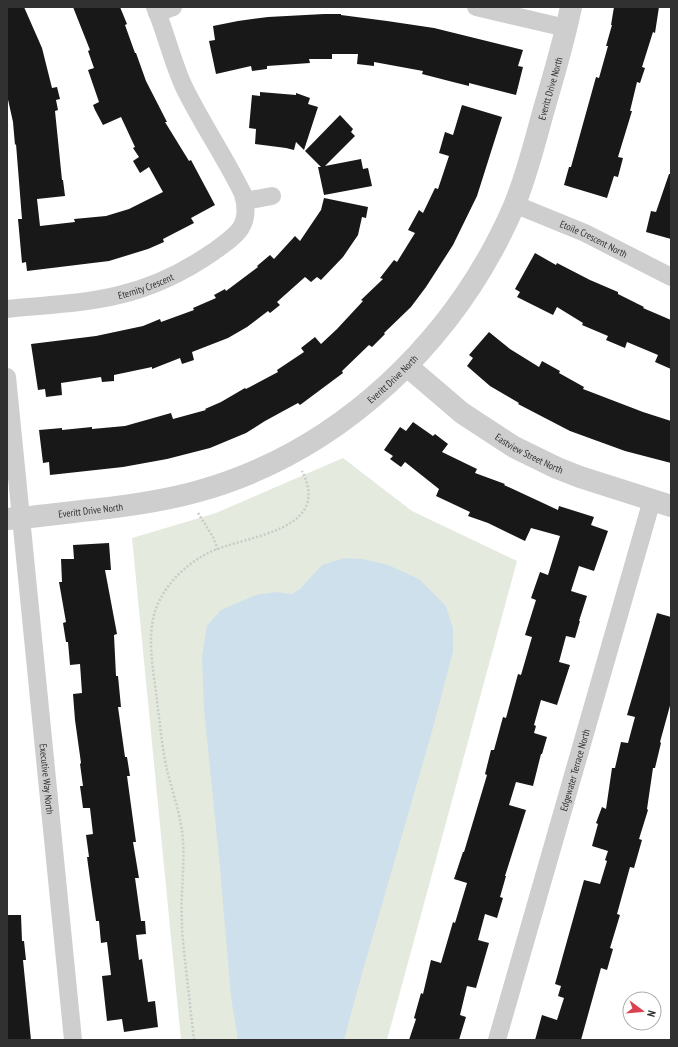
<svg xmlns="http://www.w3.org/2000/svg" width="678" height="1047" font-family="'PT Sans Narrow',sans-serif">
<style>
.green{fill:#e4eade}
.water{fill:#cee0eb}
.building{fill:#181818}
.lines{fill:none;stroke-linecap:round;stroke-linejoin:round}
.path{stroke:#cbcbcb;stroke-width:2.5;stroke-dasharray:2 2;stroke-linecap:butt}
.minor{stroke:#cecece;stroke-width:18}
.tertiary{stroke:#cecece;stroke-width:22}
.labels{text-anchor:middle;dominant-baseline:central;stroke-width:4;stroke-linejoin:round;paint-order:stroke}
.street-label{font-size:10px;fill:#313131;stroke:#fff}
</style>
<rect width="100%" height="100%" fill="#fff"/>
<path class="green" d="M343,458L412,511L517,561L387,1040H181L132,538L216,513Z"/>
<path class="water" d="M344,558L363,559L388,565L419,579L446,606L453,629V652L431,735L363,970L344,1040H238L231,997L220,867L204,709L202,656L207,626L221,610L256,595L276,592L292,594L300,589L322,565Z"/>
<path class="building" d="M7,7H24L42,48L52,88L57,87L60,99L56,100L58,110L55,111L62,180H63L65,196L37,199L40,226L75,222L74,219L106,216L129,209L163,192L149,167L140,173L133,161L139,157L133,148L135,147L121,117L103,125L95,110L93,105L99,102L88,70L94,68L88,51L90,50L73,7H120L127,24L125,25L135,53H136L146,81L167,122H165L189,161L191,160L215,205L191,218L194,223L163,239L164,242L148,249L109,261L27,271L26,262L22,263L18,219H22L16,144L15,145L13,122L7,95Z
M614,7H659L655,33L653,32L642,67L645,68L640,83L637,82L630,111H632L618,157L623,158L618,177L614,176L607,198L564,185L569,167H571L596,77L599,78L608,46H606L612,25H611Z
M324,14H341V15L387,21L434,28L523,50L518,66L523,67L516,95L469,83V86L453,82L422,74L423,71L374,62V66L357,64L358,54H332V59H309L310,63L267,66V69L252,71L251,66L216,74L209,41L215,40L213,26L238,21L268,17Z
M260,92L296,95V93L310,98L308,104L318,107L304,150L296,142L294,150L286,148L255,144L256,129L249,128L252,95L260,96Z
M462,105L502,117L477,196L453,245L426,287L411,307L384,333L385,334L372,347L369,345L342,371L343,373L300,405L298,403L265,421L246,433L210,448L167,459L123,467L50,475L49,462L43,463L39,430L62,428V430L92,427V429L125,426L171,413L173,419L206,410L205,409L221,402L245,388L246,389L278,372L277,370L304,352L301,348L315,337L321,344L337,329L363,301L361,300L383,279L380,278L394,260L397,262L415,233L408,230L419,210L423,213L435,188L438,189L449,156L439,153L445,132L453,135Z
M340,115L353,129L351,132L355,136L325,166L361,159L363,169L368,168L372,186L324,195L318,167H321L305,151Z
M669,174H671V239L646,232L651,211L656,212Z
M324,198L368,207L366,218L362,217L358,235L343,257L321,280L317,277L311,282L305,277L277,302L280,305L270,313L268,311L247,327L228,338L192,352L194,360L182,364L180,358L152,369V367L114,375V381L102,382L101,377L61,383L62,395L46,397L45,389L38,390L31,344L96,336L143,326L160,319L161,322L194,310L193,308L216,298L214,295L225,289L226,291L258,267L257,266L270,255L274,259L295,236L300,241L321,210Z
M535,253L556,265L557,263L590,280L618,292V294L644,307L643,308L671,320V369L655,362L658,355L627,342L625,348L606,340L608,336L582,325L583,323L557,307L553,315L517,297L520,292L515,289Z
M489,332L510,349L539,367L542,361L560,371L559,373L584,387L583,389L643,412L671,421V463L625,451L570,431L518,404L519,403L490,386L467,366L473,358L469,355Z
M413,422L433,436L435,434L448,444L442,452L477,469L475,473L505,484L504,485L558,510L559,506L594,517L591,525L608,531L594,571L579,566L571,591L587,596L579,621H580L575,638L566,636L559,662L570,665L557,705L541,700L534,725L536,726L534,733L547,737L542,754H541L533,786L516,782L509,805L526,810L505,876H506L500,897L503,898L497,918L485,914L478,940L489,943L476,988L467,986L460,1015L466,1017L459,1040H409L416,1019L414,1018L421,993L423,994L431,960L441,963L453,922L455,923L467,883L454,879L463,852H464L487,775L485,774L491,750H494L503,717L506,718L518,674L521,675L532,637L525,635L536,600L531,598L540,572L548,575L560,536L531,528L525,541L488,523L468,516L470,512L436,496L439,489L405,462L401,467L390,459L393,456L384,450L400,427L406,431Z
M109,543L111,570H105L117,634L114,635L116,676H118L121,707H118L125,757H127L130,776H127L136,842H133L139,878H135L141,921H145L146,934L136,935L139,960L142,959L148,1002L155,1001L158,1027L124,1032L122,1019L107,1021L102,976L111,975L107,942L101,943L99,921H96L90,879L87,857H89L86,835L93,834L90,808H83L80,786H83L80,764L81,763L75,720L73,694L82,693L80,664L70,665L68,642H66L63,623L66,622L59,582H62L61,559H74L73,545Z
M657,613L671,617V702L660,742L661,743L655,768H653L647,809L648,810L639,839L642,840L634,868L630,867L617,914L620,915L610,948L613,949L607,970L601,968L581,1040H535L542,1015L557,1020L564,998L558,996L561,986L555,984L584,880L600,884L607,861L605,860L608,851L592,846L598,824L596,823L602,807L606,809L612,768H615L621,742L628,743L635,717L627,715Z
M7,915H21L22,941H24L26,960H23L31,1040H7Z"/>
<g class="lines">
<path class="path" d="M198,513L213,537L218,550
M194,1040C191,1014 188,987 185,961C184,949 182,936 182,924C180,893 186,862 182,831C179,810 172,790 167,770C162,747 160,724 157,701C154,673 147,642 154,615C161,588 185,564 210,552C246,535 333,532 302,471"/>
<g class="minor">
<path d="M476,7L566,28"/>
<path d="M157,13L173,7"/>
<path d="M245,201L272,196"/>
<path id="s1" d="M514,204L585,233L671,277"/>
<path id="s2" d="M7,309C44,305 83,304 119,295C153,287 184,272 213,252C237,235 252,226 243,194C225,157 202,124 184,87C172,61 166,33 155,7"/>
<path id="s3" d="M7,377L73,1040"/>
<path id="s4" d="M497,1040L652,500"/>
</g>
<g class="tertiary">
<path id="s5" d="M407,366L462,413L514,447L557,468L580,477L671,506"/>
<path id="s6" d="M7,519C35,517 63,513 91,510C127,506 164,501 199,491C341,451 456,340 514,206C527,175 535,141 544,109C554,75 564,41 571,7"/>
</g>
</g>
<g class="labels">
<g class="street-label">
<text stroke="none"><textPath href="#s6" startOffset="756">Everitt Drive North</textPath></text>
<text stroke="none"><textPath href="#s1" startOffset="87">Etoile Crescent North</textPath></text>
<text stroke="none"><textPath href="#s2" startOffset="141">Eternity Crescent</textPath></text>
<text stroke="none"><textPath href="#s6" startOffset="420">Everitt Drive North</textPath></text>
<text stroke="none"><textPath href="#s5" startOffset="151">Eastview Street North</textPath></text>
<text stroke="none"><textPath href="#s6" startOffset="84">Everitt Drive North</textPath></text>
<text stroke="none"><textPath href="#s4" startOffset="281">Edgewater Terrace North</textPath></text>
<text stroke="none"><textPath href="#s3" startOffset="404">Executive Way North</textPath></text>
</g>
</g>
<rect width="678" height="1047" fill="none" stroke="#313131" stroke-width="16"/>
<g transform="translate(642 1011) rotate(106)"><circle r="19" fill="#ffffff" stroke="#adadad"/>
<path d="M0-3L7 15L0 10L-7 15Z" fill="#dc3f4d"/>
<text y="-6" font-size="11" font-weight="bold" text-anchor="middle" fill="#313131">N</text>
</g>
</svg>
